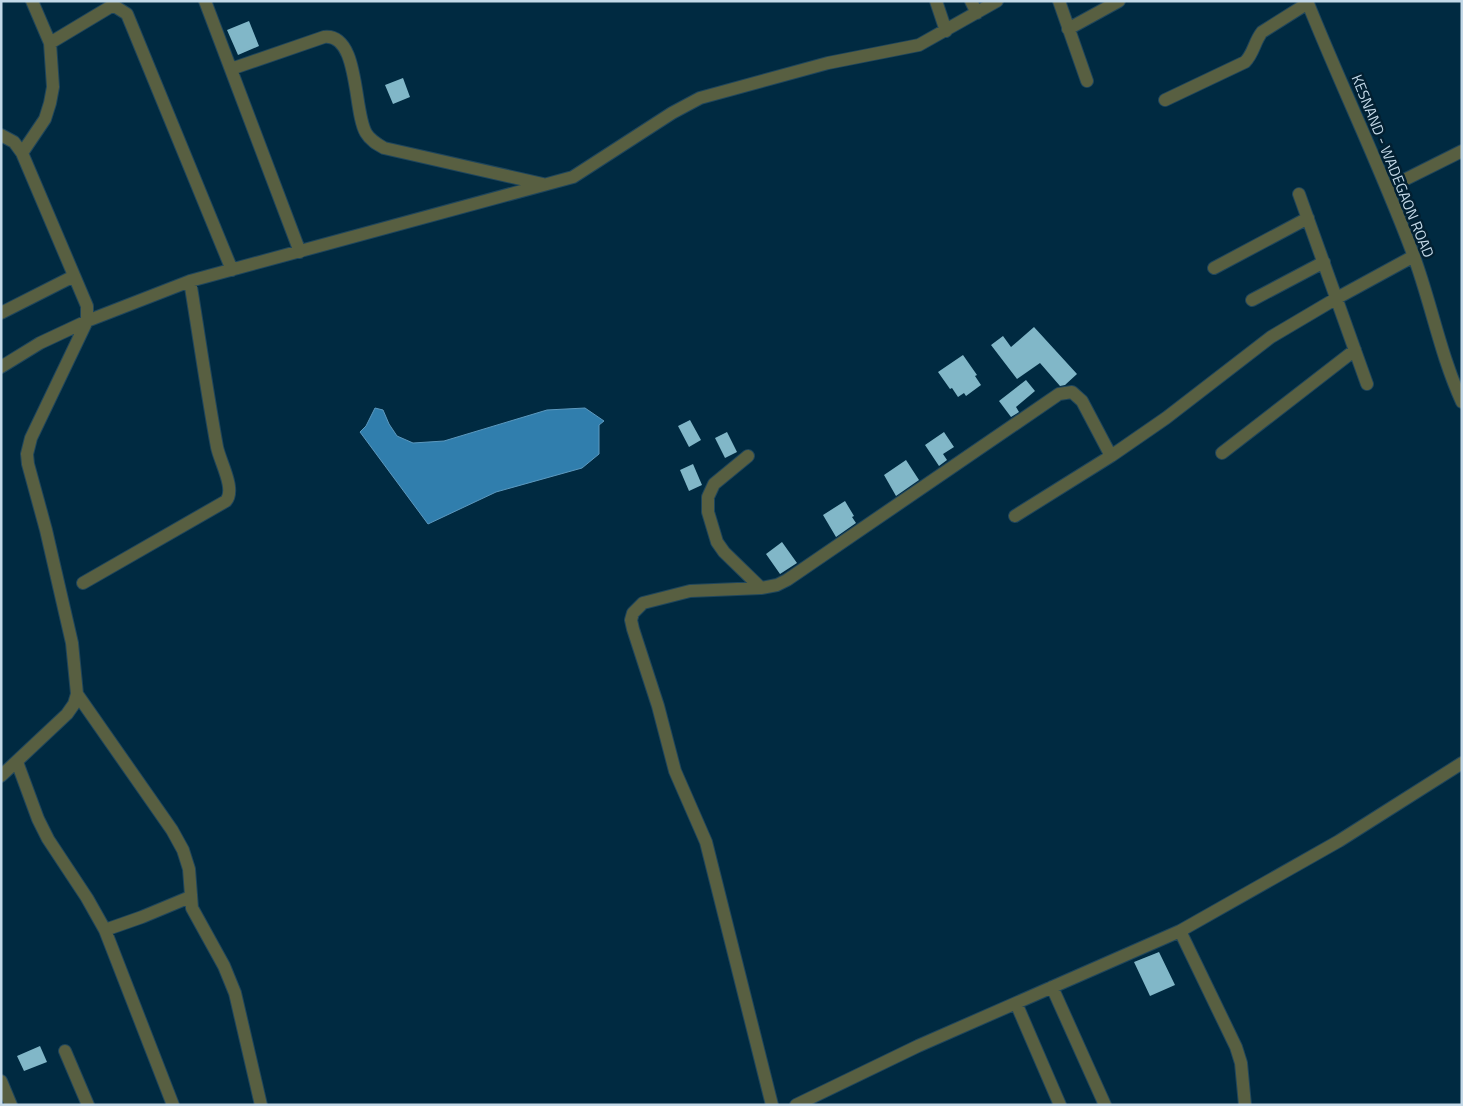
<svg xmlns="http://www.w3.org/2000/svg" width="1463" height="1106" font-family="'Titillium Web',sans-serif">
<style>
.water{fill:#307ead;stroke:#5c99bf}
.building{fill:#81b7c8}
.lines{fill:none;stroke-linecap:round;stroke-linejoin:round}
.minor-casing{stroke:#1f465c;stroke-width:14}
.minor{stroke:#585f41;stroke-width:12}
.labels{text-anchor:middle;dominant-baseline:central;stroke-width:5;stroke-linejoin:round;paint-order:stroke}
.street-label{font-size:15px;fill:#c4d9e8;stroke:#022032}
</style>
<rect width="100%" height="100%" fill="#002a41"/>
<path class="water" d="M375,408L383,410L389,424L397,436L413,443L444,441L547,410L585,408L604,421L599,425V454L582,468L496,492L428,524L360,432L366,426Z"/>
<path class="building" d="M249,21L259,46L238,55L227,30Z
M403,78L410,97L393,104L385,85Z
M1034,327L1077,374L1065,385L1060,386L1040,363L1017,379L991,345L1003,336L1011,347Z
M963,355L977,375L975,376L981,385L966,396L964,393L958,397L952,388L950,389L938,372Z
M1026,380L1035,391L1016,407L1019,412L1011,417L999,401Z
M690,420L701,440L689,447L678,426Z
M727,432L737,452L725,458L715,438Z
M944,432L954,447L943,454L947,460L939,466L925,445Z
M906,460L919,480L896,496L884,475Z
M693,464L702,485L689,491L680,470Z
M845,501L854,516L852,517L856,523L836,537L823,515Z
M782,542L797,563L780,574L766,554Z
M1159,952L1175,985L1150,996L1134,962Z
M40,1046L47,1062L24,1071L17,1056Z"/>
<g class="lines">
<defs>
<path id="minor" d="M205,1L300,252
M936,1L946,31
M971,1L977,13
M1059,1L1087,81
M1307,1C1341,86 1381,168 1413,254C1431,302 1440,354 1462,402
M1068,29L1119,1
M50,43L110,7H116L127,14L232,270
M231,69L324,37C360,33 353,111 366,133C370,140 377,144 384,148L543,184
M1165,100L1245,62C1254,53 1254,42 1262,32L1308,3
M1,135L14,142L22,153L87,306V321L31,438L27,454L28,464L46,530L72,643L77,694L74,704L67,714L1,776
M22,153L45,119L50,103L53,87L50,43L32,1
M1388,188L1462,151
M1299,194L1367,384
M1214,268L1308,218
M1252,300L1324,262
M1,313L74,276
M1,367L40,343L87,321L190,281L573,177L672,113L700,98L828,63L919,45L997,1
M1222,453L1355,350
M748,456L714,484L708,497V512L717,542L724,552L761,588
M1015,516L1111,456L1166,418L1271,337L1337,298L1414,256
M83,583L226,501C236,489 220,462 217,447C207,392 199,336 190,281
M77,694L172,830L183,850L189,869L192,908L224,966L235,993L261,1105
M17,762L38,819L48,839L87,898L105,930L173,1105
M105,930L142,917L190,897
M1180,931L1236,1047L1241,1063L1245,1105
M1052,987L1105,1105
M1016,1003L1060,1105
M65,1051L88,1105
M1,1081L11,1105
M772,1105L706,842L675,771L658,706L633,629L631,620L633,613L643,603L690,591L761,588L777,585L787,580L1059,394L1072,392L1082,401L1111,456
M796,1105L918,1046L1180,931L1339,841L1462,763"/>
</defs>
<use href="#minor" class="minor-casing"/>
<use href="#minor" class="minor"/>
</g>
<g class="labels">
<g class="street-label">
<text transform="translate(1393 166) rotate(68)">KESNAND - WADEGAON ROAD</text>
</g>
</g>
<rect width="1463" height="1106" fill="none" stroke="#c4d9e8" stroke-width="5"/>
</svg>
